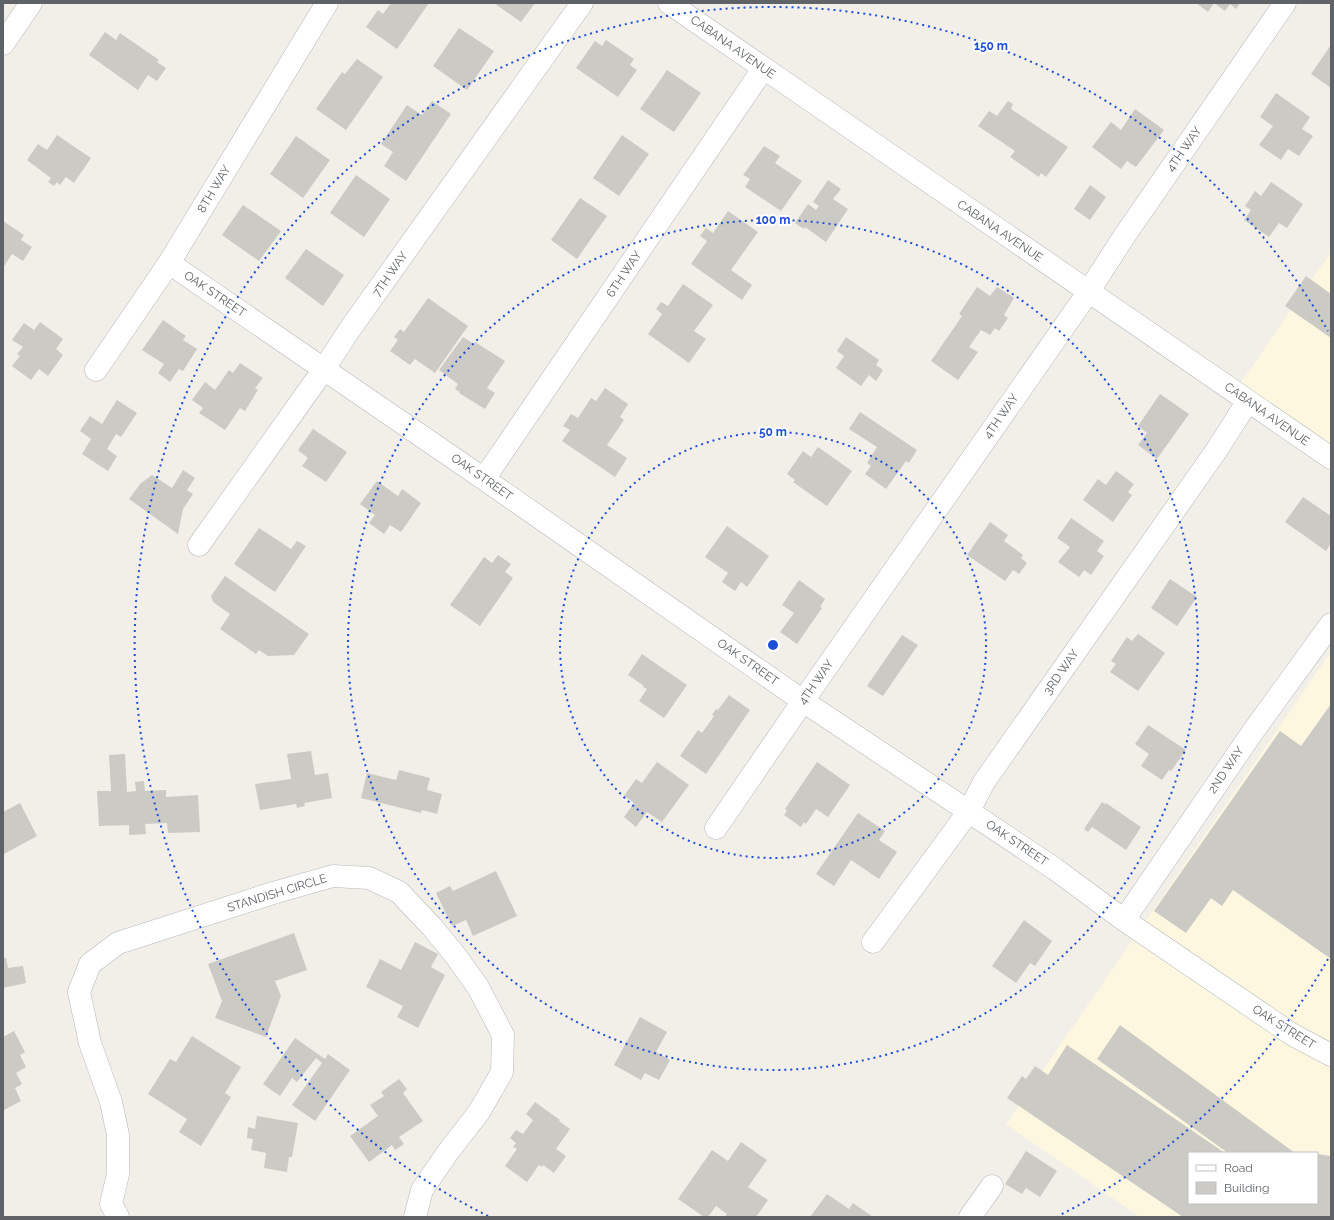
<svg xmlns="http://www.w3.org/2000/svg" width="1334" height="1220" font-family="Raleway,sans-serif">
<style>
.commercial{fill:#fef7e0;fill-rule:evenodd}
.building{fill:#cccac5}
.lines{fill:none;stroke-linecap:round;stroke-linejoin:round}
.minor-casing{stroke:#b5b8bc;stroke-width:23}
.minor{stroke:#fff;stroke-width:22}
.ring{fill:none;stroke:#1d4ed8;stroke-width:2;stroke-dasharray:2 4}
.labels{text-anchor:middle;dominant-baseline:central;stroke-width:4;stroke-linejoin:round;paint-order:stroke}
.street-label{font-size:12px;fill:#5f6368;stroke:#fff}
.centre{fill:#1d4ed8;stroke:#fff;stroke-width:2}
.ring-label{font-size:12px;text-anchor:middle;font-weight:bold;fill:#1d4ed8;stroke:#fff;stroke-width:4;stroke-linejoin:round;paint-order:stroke}
</style>
<rect width="100%" height="100%" fill="#f1efe8"/>
<path class="commercial" d="M1331,252V453L1238,387Z
M1331,652V1217H1140L1006,1124ZM1189,1153H1317V1203H1189Z"/>
<path class="building" d="M391,3H429L397,49L366,27L378,10L383,14Z
M494,3H535L521,22Z
M1196,3H1240L1236,9L1230,4L1225,11L1214,3L1208,12Z
M459,28L494,51L467,90L433,66Z
M105,32L116,40L120,33L159,60L157,62L166,68L157,81L148,75L138,90L89,55Z
M606,40L634,59L630,65L637,70L618,97L576,68L595,41L602,46Z
M1331,45V88L1311,74Z
M357,59L383,77L346,130L316,109L342,72L345,74Z
M667,70L701,93L674,132L640,109Z
M1276,93L1310,117L1302,129L1313,136L1299,156L1288,149L1281,160L1259,145L1273,126L1260,117Z
M432,101L451,114L406,181L384,166L393,152L381,144L407,105L422,115Z
M1008,101L1013,104L1011,109L1068,147L1046,177L1041,173L1039,177L1010,157L1015,151L978,126L989,111L997,116Z
M1135,109L1164,130L1136,167L1127,161L1121,169L1092,147L1111,122L1121,130Z
M57,135L91,158L74,183L66,177L60,185L57,182L54,186L48,182L51,178L27,160L38,144L47,150Z
M622,135L649,154L619,196L593,178Z
M296,136L330,160L303,198L270,174Z
M764,146L780,156L775,163L802,181L781,211L745,187L750,179L743,175Z
M356,175L390,199L364,237L330,213Z
M828,180L841,189L833,199L848,209L826,242L805,227L804,229L795,223L808,204L816,210L819,206L813,202Z
M1271,182L1303,204L1287,228L1279,223L1269,237L1244,220L1251,210L1245,206L1255,191L1261,196Z
M1090,185L1106,197L1090,220L1074,209Z
M580,198L607,216L577,259L551,240Z
M243,205L281,231L259,261L222,235Z
M728,211L758,232L731,270L752,285L742,300L691,264L707,241L700,236L706,228L713,233Z
M3,221L24,235L21,240L32,247L23,261L12,254L3,268Z
M306,249L344,275L323,306L285,278Z
M1306,276L1331,294V338L1285,306Z
M683,284L713,305L694,331L706,339L689,363L648,334L662,314L656,309L661,302L668,306Z
M977,287L990,296L997,287L1014,298L1004,315L1008,318L999,331L995,328L990,335L981,330L969,347L978,352L958,380L931,361L962,316L959,314Z
M428,298L468,326L435,373L415,359L410,365L390,351L398,340L394,337L400,329L404,332Z
M163,320L186,336L183,340L197,349L183,371L179,369L170,382L158,373L164,364L142,350Z
M40,322L63,339L56,349L63,355L48,376L39,369L31,380L12,366L20,356L17,354L23,347L12,340L24,323L34,330Z
M463,337L474,344L475,342L505,361L487,388L495,393L485,409L459,393L460,392L455,389L458,384L439,370Z
M846,337L879,360L876,365L883,370L876,381L869,375L861,386L836,368L844,356L837,351Z
M240,363L263,378L255,388L258,390L245,411L240,408L225,430L199,413L203,408L192,400L205,382L215,390L229,370L233,373Z
M605,388L628,404L620,417L624,420L607,445L627,458L615,477L562,441L570,430L563,426L571,414L578,418L591,398L596,401Z
M1160,394L1189,414L1157,459L1138,445L1147,433L1138,426Z
M117,400L137,413L121,437L116,434L107,449L117,456L108,471L82,454L91,439L80,431L90,416L102,424Z
M860,412L917,450L909,463L906,461L886,489L865,474L871,466L867,463L877,447L849,429Z
M313,429L347,452L326,482L302,466L308,458L298,450Z
M818,447L852,471L827,506L793,482L795,480L787,474L803,451L811,457Z
M183,470L195,478L187,490L193,494L183,509L178,534L129,499L140,484L152,475L172,488Z
M1116,471L1134,484L1128,492L1132,495L1113,522L1083,500L1098,479L1106,485Z
M377,481L398,496L402,489L421,503L401,532L390,525L384,534L369,523L375,515L360,504Z
M1303,497L1331,516V543L1326,551L1285,522Z
M1071,518L1104,541L1097,551L1104,556L1091,575L1084,570L1079,577L1058,562L1070,547L1057,538Z
M990,522L1008,535L1004,541L1023,555L1021,558L1027,563L1019,574L1013,570L1005,581L967,555Z
M727,526L769,556L747,587L741,582L735,591L722,582L728,573L705,557Z
M259,528L291,549L297,541L306,546L275,592L234,564Z
M498,555L511,564L505,572L513,578L480,626L450,605L484,557L492,563Z
M225,576L309,634L294,655L268,656L259,650L256,654L220,629L230,614L213,602L211,596Z
M1170,579L1197,597L1177,626L1151,608Z
M799,580L825,599L820,607L822,608L797,644L780,632L794,613L782,605Z
M1138,634L1165,653L1138,691L1110,672L1116,664L1111,661L1127,637L1132,641Z
M902,635L918,645L883,696L867,686Z
M642,654L687,685L664,718L639,701L647,689L643,687L644,686L628,675Z
M729,695L750,710L706,774L680,756L698,730L702,733L714,716L712,715L716,709L718,710Z
M1331,704V959L1233,890L1222,906L1211,898L1186,933L1154,911L1280,731L1301,746Z
M1148,725L1186,750L1171,771L1169,770L1162,780L1141,766L1149,754L1135,744Z
M311,751L315,775L328,773L332,798L304,803L305,806L297,808L296,804L260,810L255,784L291,779L287,754Z
M125,754L127,792L136,791L135,782L144,781L145,791L166,790V797L198,795L200,832L168,833L167,823L145,824L146,834L129,835V825L99,826L97,791H111L109,755Z
M657,762L689,785L662,822L647,812L636,827L624,817L634,803L624,796L636,779L642,783Z
M817,762L850,785L828,817L816,809L806,824L804,822L801,827L784,815L787,811L785,809Z
M399,770L430,778L427,790L442,794L437,814L422,810L421,813L361,798L367,773L396,780Z
M1102,802L1105,804L1106,803L1141,827L1126,850L1092,827L1088,832L1084,829Z
M20,803L37,836L4,854L3,852V812Z
M858,813L885,831L879,840L897,852L879,879L851,860L834,886L816,874Z
M496,871L517,916L473,936L466,920L452,926L436,893L450,886L453,891Z
M1024,920L1052,941L1035,966L1030,963L1016,983L992,966Z
M294,933L307,970L275,981L281,996L266,1037L215,1018L222,1001L208,964Z
M415,942L438,954L431,967L445,975L418,1028L397,1017L403,1006L366,987L380,959L401,970Z
M3,958H6L8,968L23,966L26,983L3,988Z
M640,1017L667,1032L656,1052L670,1060L659,1080L645,1073L641,1080L614,1065Z
M1120,1025L1295,1153H1228L1097,1059Z
M14,1031L25,1052L20,1055L26,1067L16,1073L22,1084L15,1088L21,1101L4,1110L3,1108V1037Z
M192,1036L241,1067L225,1093L231,1097L201,1146L179,1132L187,1119L148,1094L170,1059L176,1062Z
M295,1038L325,1059L328,1054L350,1070L315,1121L292,1105L322,1063L316,1058L297,1082L292,1078L280,1096L263,1084Z
M1067,1045L1225,1153H1189V1203H1317V1154L1331,1156V1217H1183L1007,1098L1022,1076L1026,1079L1035,1066L1048,1075Z
M399,1079L407,1089L403,1093L423,1121L399,1137L404,1144L395,1150L392,1145L369,1162L350,1136L378,1116L370,1105L384,1096L381,1092Z
M535,1102L560,1120L559,1121L570,1129L556,1149L566,1156L554,1173L543,1165L542,1167L539,1165L527,1182L505,1166L517,1149L513,1147L516,1143L510,1138L516,1130L523,1134L533,1120L526,1114Z
M257,1116L298,1123L292,1157H289L287,1172L264,1168L266,1153L251,1150L253,1139L247,1138L248,1127L255,1129Z
M741,1142L767,1160L748,1187L768,1200L756,1217H725L727,1214L716,1206L708,1217H704L678,1199L712,1150L728,1161Z
M1026,1151L1057,1171L1040,1197L1026,1188L1022,1194L1005,1184Z
M827,1194L849,1209L853,1203L873,1217H810Z"/>
<g class="lines">
<defs>
<path id="minor" d="M669,3L1331,458
M3,44L31,3
M169,263L484,479L803,701L1055,869L1124,920L1293,1035L1331,1055
M96,370L169,263L327,3
M484,479L763,69
M199,545L324,369L350,329L582,3
M716,828L803,701L1089,291L1123,238L1285,3
M1124,920L1254,730L1331,624
M873,942L969,811L984,782L1216,451L1248,401
M118,1217L111,1204L118,1174V1135L111,1102L90,1043L79,992L90,964L118,943L273,893L333,876L369,878L399,892L432,927L455,955L478,987L503,1035L502,1072L479,1112L448,1152L422,1190L415,1217
M970,1217L992,1186"/>
</defs>
<use href="#minor" class="minor-casing"/>
<use href="#minor" class="minor"/>
</g>
<g class="ring">
<circle cx="773" cy="645" r="213"/>
<circle cx="773" cy="645" r="425"/>
<path d="M1328 959A638 638 0 0 1 1058 1216M488 1216A638 638 0 1 1 1328 331"/>
</g>
<g class="labels">
<g class="street-label">
<text transform="translate(733 47) rotate(35)">CABANA AVENUE</text>
<text transform="translate(1184 149) rotate(-55)">4TH WAY</text>
<text transform="translate(214 189) rotate(-59)">8TH WAY</text>
<text transform="translate(1000 231) rotate(34)">CABANA AVENUE</text>
<text transform="translate(390 274) rotate(-55)">7TH WAY</text>
<text transform="translate(624 274) rotate(-56)">6TH WAY</text>
<text transform="translate(215 294) rotate(34)">OAK STREET</text>
<text transform="translate(1267 414) rotate(35)">CABANA AVENUE</text>
<text transform="translate(1001 416) rotate(-55)">4TH WAY</text>
<text transform="translate(482 477) rotate(35)">OAK STREET</text>
<text transform="translate(748 662) rotate(35)">OAK STREET</text>
<text transform="translate(1061 672) rotate(-55)">3RD WAY</text>
<text transform="translate(816 682) rotate(-55)">4TH WAY</text>
<text transform="translate(1226 770) rotate(-56)">2ND WAY</text>
<text transform="translate(1017 843) rotate(34)">OAK STREET</text>
<text transform="translate(277 893) rotate(-17)">STANDISH CIRCLE</text>
<text transform="translate(1284 1027) rotate(32)">OAK STREET</text>
</g>
</g>
<circle cx="773" cy="645" r="6" class="centre"/>
<g class="ring-label">
<text x="991" y="50">150 m</text>
<text x="773" y="224">100 m</text>
<text x="773" y="436">50 m</text>
</g>
<rect width="1334" height="1220" fill="none" stroke="#5f6368" stroke-width="8"/>
<rect x="1188" y="1152" width="130" height="52" fill="#ffffff" stroke="#bfc1c3"/>
<rect x="1196" y="1165" width="20" height="6" fill="#ffffff" stroke="#bfc1c3"/>
<text x="1224" y="1172" font-size="12" fill="#5f6368">Road</text>
<rect x="1196" y="1182" width="20" height="12" fill="#cccac5" stroke="#bfc1c3"/>
<text x="1224" y="1192" font-size="12" fill="#5f6368">Building</text>
</svg>
